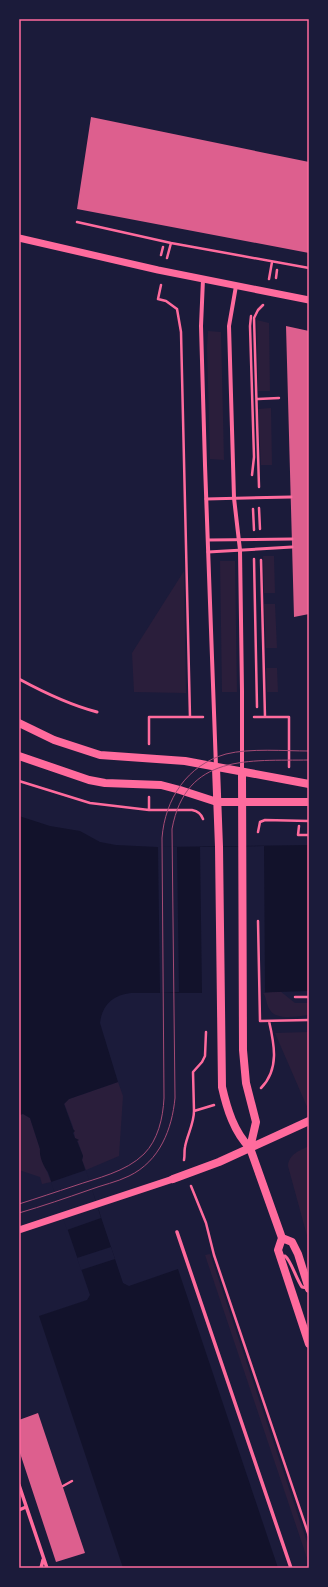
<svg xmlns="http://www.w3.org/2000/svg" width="328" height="1587" font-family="Poppins,sans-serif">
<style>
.green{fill:#2a1e3b}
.water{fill:#12122b}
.pier{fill:#1b1b3a}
.building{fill:#dd5f8e}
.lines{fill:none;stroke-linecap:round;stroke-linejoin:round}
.path{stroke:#ff6b9d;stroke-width:2.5}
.service{stroke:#ff6b9d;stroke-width:3}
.pedestrian{stroke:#ff6b9d;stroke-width:3.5}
.minor{stroke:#ff6b9d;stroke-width:4}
.tertiary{stroke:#ff6b9d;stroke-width:7}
.secondary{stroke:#ff6b9d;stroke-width:8}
.tram{stroke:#a44b75;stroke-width:1}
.neatline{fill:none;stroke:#ff6b9d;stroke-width:1.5}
</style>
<rect width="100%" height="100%" fill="#1b1b3a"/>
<path class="green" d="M257,320L269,323L270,391H258Z
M208,331L221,332L224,460L210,459L207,347Z
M271,408L272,465H261L258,409Z
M263,556H274L275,593H264Z
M220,561H235L237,692H222Z
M184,571L186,693L134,692L132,653Z
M264,604H275L277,648H266Z
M266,668H277L278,692H267Z
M280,991L295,1003H309V1015C298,1016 277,1021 270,1010C266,1005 267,998 263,993Z
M309,1032V1109H308L275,1033Z
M118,1082L123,1096L119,1156L86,1170L82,1160L83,1156L78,1142L75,1138L73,1127L64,1103L69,1099Z
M23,1114L30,1118L40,1149V1153L51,1182L42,1184L40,1177L19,1170V1115Z
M309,1146V1243L288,1166C289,1154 299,1151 309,1146Z
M210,1254L309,1548V1564L205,1255Z"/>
<path class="water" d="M19,816L50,826L80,831L100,842L116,845L158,847L309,845V991L242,993H131C113,995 102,1005 100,1023L118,1082L69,1099L64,1104L73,1129L75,1131L73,1133L75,1138L79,1140L77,1141L83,1156L82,1160L123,1283L129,1286L178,1269L278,1568H123L39,1316L87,1300L90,1295L48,1172C44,1167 39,1157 40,1149L30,1118L23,1114L19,1115Z"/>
<path class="pier" d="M264,846L265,993H202L200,847Z
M158,847H177L179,992L160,993Z
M86,1170L101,1218L67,1230L51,1182Z
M111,1247L115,1259L81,1270L77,1258Z"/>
<path class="building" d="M91,117L309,162V253L77,209Z
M286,326L309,331V614L294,617Z
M38,1413L85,1553L56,1562L19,1450V1420Z"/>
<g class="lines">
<path class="path" d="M77,222L171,243L309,268
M161,255L163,247
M167,258L171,243
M276,278L277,270
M269,279L272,262
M161,285L158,299L166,301L177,309L181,332L190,717
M251,316L250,326L254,457L252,475
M258,399L279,398
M259,487L254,318L258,310L263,305
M259,508L260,529
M253,509L254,530
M254,559L257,707
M261,560L265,717
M254,717H289V767
M149,744V717H203
M19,781L90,803L149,810
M149,797V810H192C197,811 201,813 203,819
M299,826L298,835H309
M258,832L260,822L265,820L309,821
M258,921L260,1021L309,1020
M295,997H309
M261,1088C280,1069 274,1043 269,1021
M194,1111L193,1072L202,1062L205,1056L206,1032
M184,1160C185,1155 184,1152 185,1147C187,1135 194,1124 194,1111L214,1105
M191,1186L206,1223L214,1255L309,1536
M63,1486L72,1481"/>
<path class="service" d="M206,499L291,497
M208,540L292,539
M208,552L292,547
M19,679C43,692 70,705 97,712
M280,1257L285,1256C291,1260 296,1279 302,1287L307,1288"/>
<path class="pedestrian" d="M177,1232L291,1568
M19,1485L47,1568
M19,1510L26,1507
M41,1568L43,1560"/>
<path class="minor" d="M203,279L201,326L205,465L216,767
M236,286L229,326L234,498L240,550L242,691V772"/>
<path class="tertiary" d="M19,238L158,270L309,300
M19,1230L173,1179"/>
<path class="secondary" d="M19,723L54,740L100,755L185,761L309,784
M19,756L89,780L105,783L161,785L180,790L217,802H309
M216,768L219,847L222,1087C227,1109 234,1132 250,1148L282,1238
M242,772L243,1050L246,1083L256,1122L250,1148
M173,1179L219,1162L309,1121
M282,1238L278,1250L309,1344
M282,1238L292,1242L298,1254L309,1289"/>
<path class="tram" d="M19,1204C38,1198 56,1192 74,1186C97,1178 126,1172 144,1154C158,1140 163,1118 164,1098L162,838C165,799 187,765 226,754C250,748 284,751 309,751
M19,1213C43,1206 66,1198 89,1190C102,1185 117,1182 129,1176C160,1161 172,1129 175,1098L172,829C186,753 249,761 309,760"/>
</g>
<rect width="328" height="1587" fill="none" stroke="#1b1b3a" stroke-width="40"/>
<rect x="20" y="20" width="288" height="1547" class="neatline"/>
</svg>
